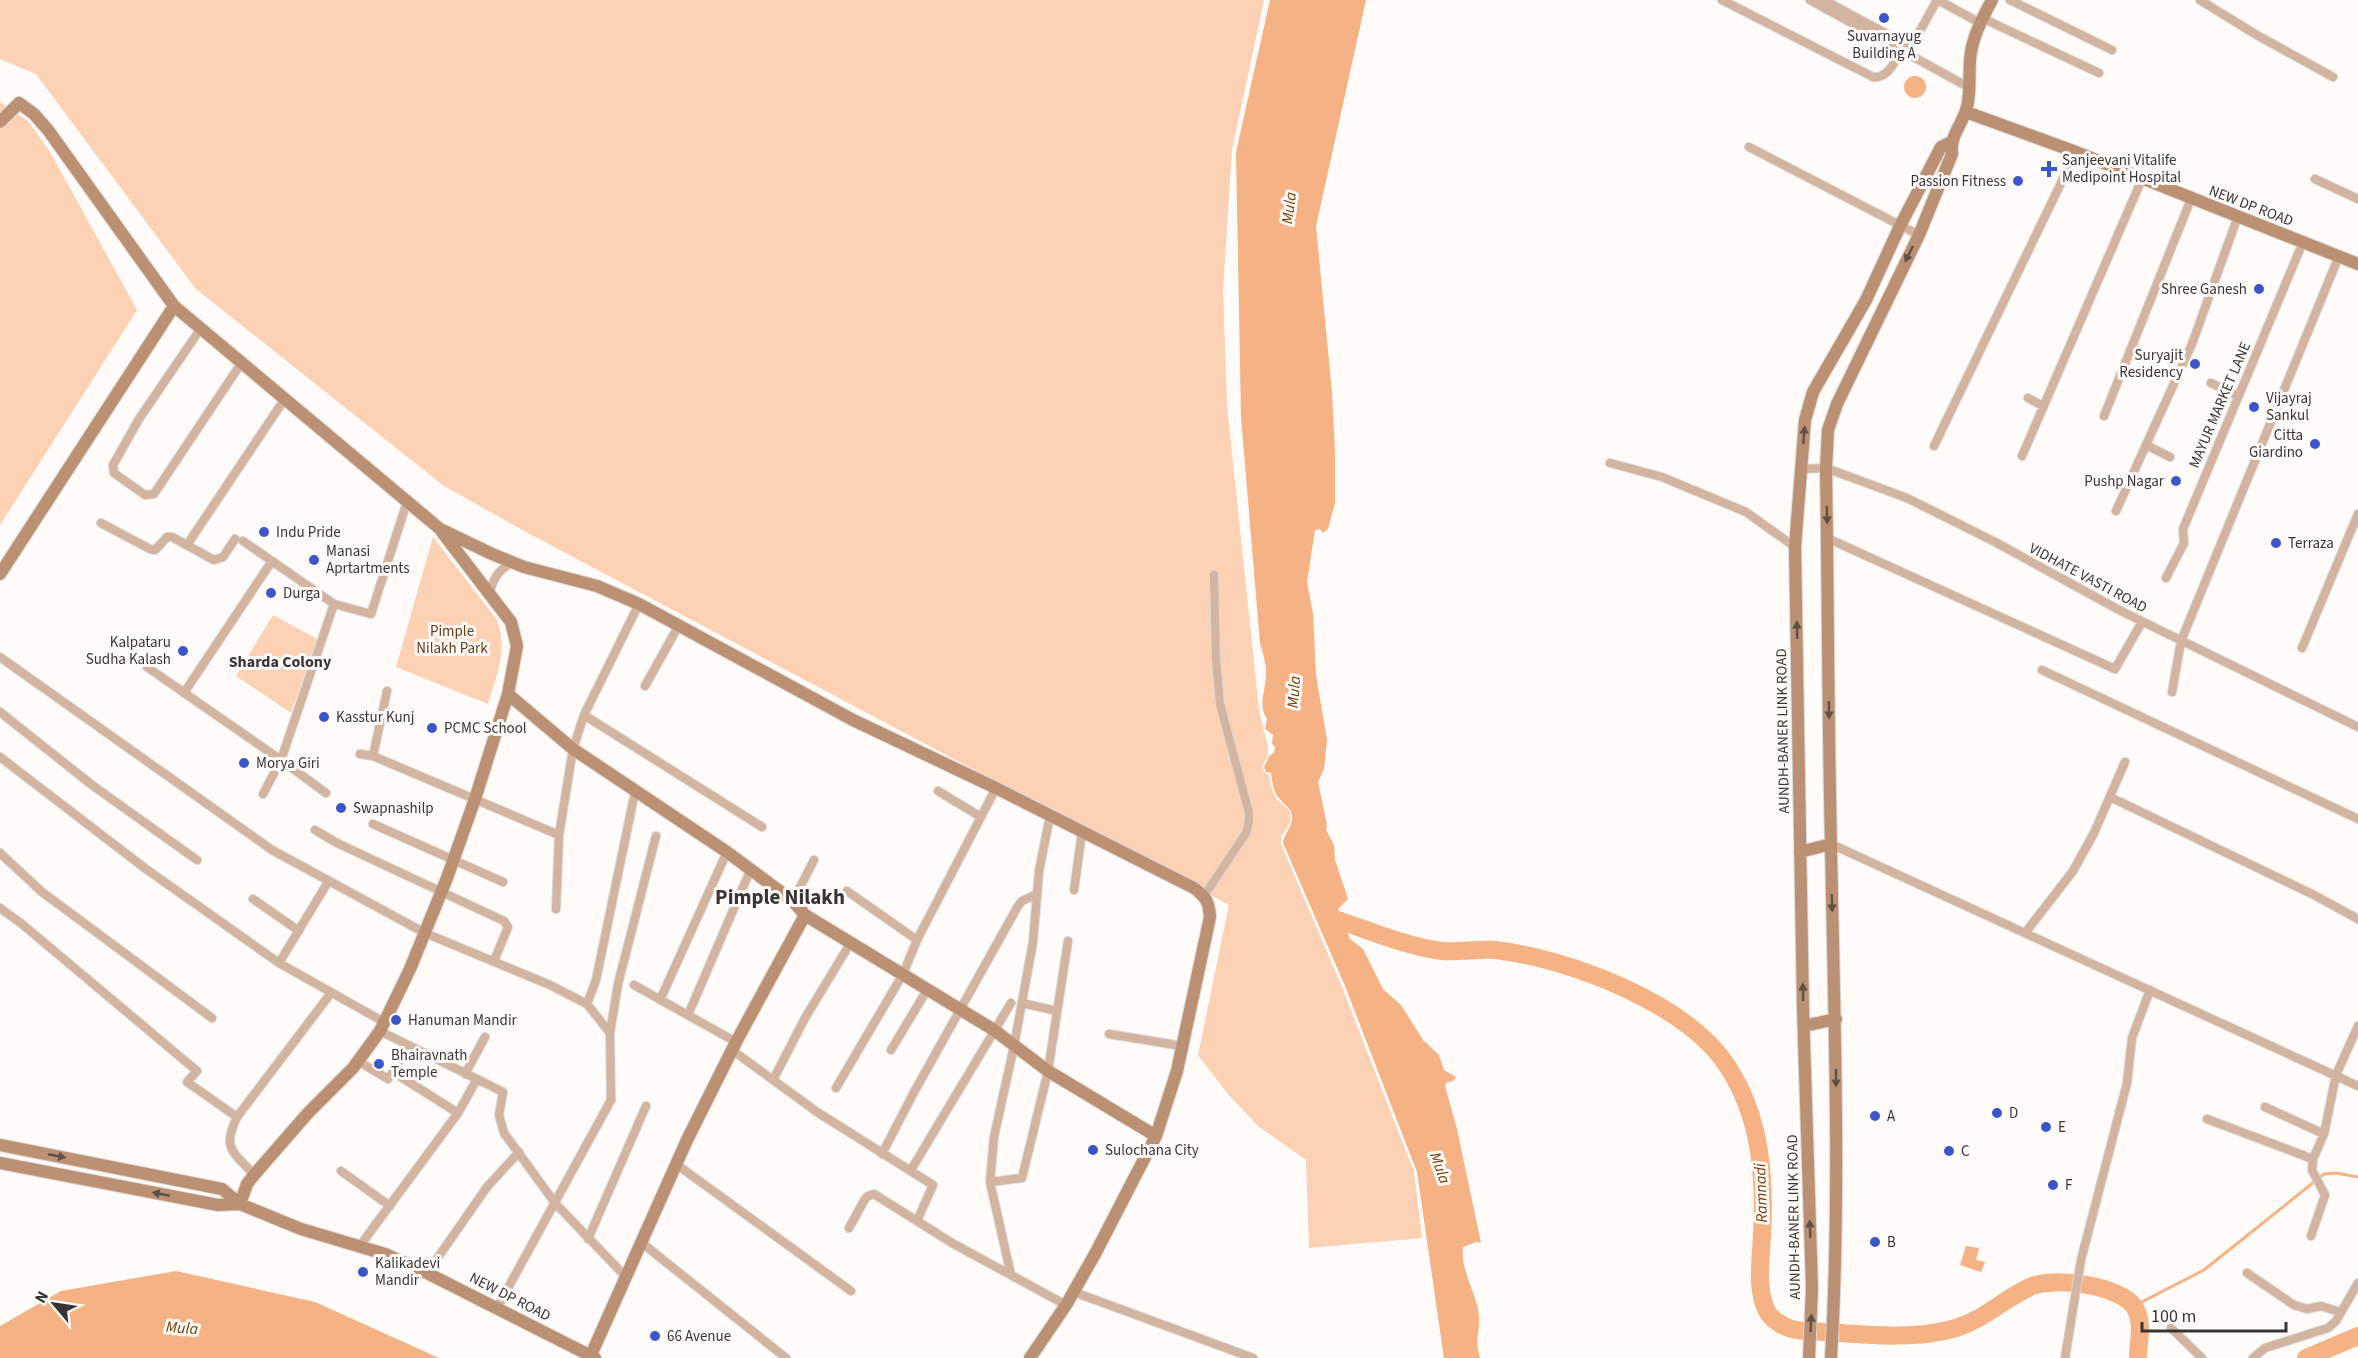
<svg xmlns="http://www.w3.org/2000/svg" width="2358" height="1358" font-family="'Source Sans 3',sans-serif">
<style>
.green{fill:#fcd1b4}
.water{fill:#f5b284}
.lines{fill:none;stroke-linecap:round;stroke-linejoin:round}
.stream{stroke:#f5b284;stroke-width:3}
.river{stroke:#f5b284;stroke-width:18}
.street-casing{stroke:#dbd8d5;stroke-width:10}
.secondary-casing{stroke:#dbd8d5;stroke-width:14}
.street{stroke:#d2b4a0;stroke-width:8}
.secondary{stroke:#bc9072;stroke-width:12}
.oneway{fill:#605147}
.poi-dot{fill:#3c56c9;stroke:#fffbf8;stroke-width:2}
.labels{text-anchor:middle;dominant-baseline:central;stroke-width:6;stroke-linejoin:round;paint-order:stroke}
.poi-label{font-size:15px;fill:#383635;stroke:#fffbf8;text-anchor:start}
.street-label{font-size:15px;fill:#383635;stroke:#fffbf8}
.park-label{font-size:15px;fill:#663a19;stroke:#fffbf8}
.water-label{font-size:16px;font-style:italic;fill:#773a00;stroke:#fffbf8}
.neighbourhood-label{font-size:16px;font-weight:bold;fill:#383635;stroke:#fffbf8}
.district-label{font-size:21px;font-weight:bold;fill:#383635;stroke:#fffbf8}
</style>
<rect width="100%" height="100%" fill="#fffbf8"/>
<path class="green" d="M0,0H1264L1232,150L1223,290L1227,406L1259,710L1268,747V755L1262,767L1265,773L1269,775C1270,783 1272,792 1277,799C1280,803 1285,805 1288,809C1294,819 1288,829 1281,836V844L1342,987L1414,1172L1422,1238L1309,1248L1306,1160L1258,1126L1228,1094L1198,1055L1229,905L526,532L444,486L196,289L36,74L0,59Z
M0,102L28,121L50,152L137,310L0,525Z
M433,537L497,620C508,651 497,673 488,704L396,667Z
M273,615L317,639L291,713L236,676Z"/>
<path class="water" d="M1270,0H1366L1316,226L1332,393L1335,453V503L1328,529L1323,533L1320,529L1315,530L1307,582L1313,614L1316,675L1327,740L1324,769L1318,782L1327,825L1326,830L1334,845L1335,860L1348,899L1338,909L1350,939L1363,949L1383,989L1401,1005L1423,1040L1439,1055L1444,1070L1456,1077L1453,1081L1446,1083L1445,1086L1457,1129L1481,1243L1476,1242L1463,1247C1460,1271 1477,1293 1479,1316C1480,1334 1474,1338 1480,1358H1444L1417,1172L1345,986L1283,843C1284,833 1293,827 1292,816C1291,807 1283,804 1278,797C1273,790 1272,781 1271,773L1266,772L1264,767L1269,756L1274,753L1275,747L1272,744L1273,735L1265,729L1267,719C1258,706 1265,691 1266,677C1267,666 1263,654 1260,643L1241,417L1236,152Z
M1904 87a11 11 0 1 1 22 0a11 11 0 1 1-22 0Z
M1966,1246L1979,1248L1976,1260L1985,1262L1981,1272L1960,1265Z
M176,1271L315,1302L439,1358H0V1326L61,1291Z"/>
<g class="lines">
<path class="stream" d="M2134,1306L2204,1270L2324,1174L2336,1173L2358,1177"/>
<path class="river" d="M1334,919C1369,930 1407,947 1443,951C1460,952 1478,949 1495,950C1567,958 1687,1003 1728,1067C1761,1118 1765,1176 1762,1236C1761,1259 1756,1287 1766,1309C1770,1319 1782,1326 1792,1329C1802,1332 1815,1331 1826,1332C1868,1335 1915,1340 1956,1328C1985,1319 2002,1300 2030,1287C2052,1276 2122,1285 2135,1308C2144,1324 2138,1341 2138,1358
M2306,1358L2358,1336"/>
<defs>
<path id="street" d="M1722,0L1873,77C1888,79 1895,61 1902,50
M1810,0L1970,88
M1824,0L1911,47L1937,0
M1938,0L1980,23
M2010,0L2112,50
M2200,0L2255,34L2333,77
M1982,18L2099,73
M1749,147L1919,235
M2315,179L2358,199
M201,328L139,419L113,465L114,473L145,495L154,494L242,362
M2211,383L2238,396
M2028,398L2043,406
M2104,416L2191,199
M2146,445L2170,457
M1934,446L2076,152
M2022,456L2142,179
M1610,463L1662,477L1746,512L1795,547
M1802,469L1826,468L1907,498L1997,543L2121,611L2358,727
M2116,511L2192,344L2238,216
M101,523L150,549L155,550L167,537H172L214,560L223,557L235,539
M1827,538L2115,669L2142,622
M243,541L334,604L371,614L407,502
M187,545L284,400
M2166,578L2184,543L2183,529L2303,242
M490,594C492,579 499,570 512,562
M2302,648L2358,514
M0,657L272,850L425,933L550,985L587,1004L610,1033L611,1100L497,1308
M147,667L281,760L326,793
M2042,670L2358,819
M645,686L679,625
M2172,692L2181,641L2339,256
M184,693L272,561
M0,712L92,785L197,860
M584,715L762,827
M360,754L373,756L387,691
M373,756L559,835
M0,757L146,869L279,963L384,1022
M938,791L981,817
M263,794L281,760L334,604
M2110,797L2314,895L2358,919
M373,824L503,882
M315,830L337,843L504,921L508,927L494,961
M1831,844L2358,1086
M0,853L42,892L212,1018
M1074,890L1082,832
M847,891L917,940
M1204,896L1246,833L1249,822V813L1220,704L1216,660L1214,575
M253,899L299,931
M793,901L814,860
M0,908L22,924L197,1071L187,1082L237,1117
M556,909L559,835L573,749L584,715L639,604
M2025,933L2073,871L2094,833L2125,762
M279,963L328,882
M634,985L736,1042
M660,1000L727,852
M1022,1003L1057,1011
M587,1004L596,980L635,792
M688,1015L750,871
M380,1031L503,1092L499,1115L504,1133L555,1203L626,1277
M610,1033L618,984L656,836
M1109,1034L1182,1046
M408,1045L393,1072L458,1113
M732,1050L817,1112L933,1185L917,1221
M891,1050L927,990
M358,1061L388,1079L393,1072
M465,1074L485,1037
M773,1080L805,1018L851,942
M836,1088L903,974L917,940L996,788
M2265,1107L2324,1134
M2207,1119L2313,1159
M882,1154L913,1094L1018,906L1022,901L1037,894
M676,1164L851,1291
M911,1170L1011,1003
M341,1171L390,1206
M254,1175C232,1150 222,1149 237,1117L331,993
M990,1182L1022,1178L1048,1071L1068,941
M849,1228L865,1199L868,1196L874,1194L952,1243L1066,1305
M2311,1236L2325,1195L2312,1170L2313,1159L2324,1134L2336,1075L2358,1026
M588,1239L646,1106
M642,1243L786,1358
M359,1247L458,1113L477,1079
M427,1273L487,1187L519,1152
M2247,1273L2294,1305L2307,1309L2321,1306L2340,1312
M1011,1275L990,1182L994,1137L1014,1046L1033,942L1039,871L1050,816
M1074,1292L1253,1358
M2171,1328L2202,1358
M2065,1358L2081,1260L2127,1083L2132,1038L2150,990
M2253,1358L2265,1348L2328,1328L2336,1321L2358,1283"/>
<path id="secondary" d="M1966,112L2076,152L2358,264
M0,122L19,103L34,114L48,130L174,306L440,529L492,554L524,567L597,586L639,604L853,720L996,788L1194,888C1206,897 1209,902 1210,917L1177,1071L1156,1136L1095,1254L1066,1305L1030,1358
M0,574L174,306
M508,694L573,749L727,852L793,901L805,915L994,1030L1048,1071L1156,1136
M1800,852L1831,844
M1804,1026L1836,1019
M0,1145L222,1189L240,1204L301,1229L385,1254L427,1273L595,1358
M0,1163L218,1205L240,1204
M240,1204L247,1184L254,1175L308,1113L353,1068L380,1031L410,969L447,878L475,799L508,694L517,646L511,622L442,532
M591,1355L687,1140L736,1042L805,915
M1809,1358L1812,1288L1803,1009L1795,547L1805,420L1813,392L1866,300L1900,226L1941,147L1951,142
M1831,1358C1841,1187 1834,1016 1831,845C1828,719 1828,593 1826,468L1828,430L1837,404L1919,235L1952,154C1950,134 1962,126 1967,107C1972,87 1967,66 1972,47C1976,30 1984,15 1992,0"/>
</defs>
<use href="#street" class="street-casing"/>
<use href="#secondary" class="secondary-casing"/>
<use href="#street" class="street"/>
<use href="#secondary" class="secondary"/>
</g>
<defs><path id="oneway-solid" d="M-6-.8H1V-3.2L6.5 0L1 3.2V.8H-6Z" transform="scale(1.5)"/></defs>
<g class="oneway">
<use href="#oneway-solid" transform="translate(1909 254) rotate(116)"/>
<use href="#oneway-solid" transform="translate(1804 435) rotate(-86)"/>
<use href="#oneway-solid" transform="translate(1827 515) rotate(89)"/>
<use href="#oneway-solid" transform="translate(1797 630) rotate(-91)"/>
<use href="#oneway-solid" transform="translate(1829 710) rotate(89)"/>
<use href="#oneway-solid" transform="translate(1832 903) rotate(88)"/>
<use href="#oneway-solid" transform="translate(1803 992) rotate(-91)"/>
<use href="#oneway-solid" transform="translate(1836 1078) rotate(90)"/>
<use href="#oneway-solid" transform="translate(57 1156) rotate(11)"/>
<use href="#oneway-solid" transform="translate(161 1194) rotate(-169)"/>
<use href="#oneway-solid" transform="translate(1810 1229) rotate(-92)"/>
<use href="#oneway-solid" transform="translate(1811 1323) rotate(-87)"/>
</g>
<g class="poi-dot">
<circle cx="1884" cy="18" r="6"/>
<path d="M2046 160h6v6h6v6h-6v6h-6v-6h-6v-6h6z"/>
<circle cx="2018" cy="181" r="6"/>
<circle cx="2259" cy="289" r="6"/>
<circle cx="2195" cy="364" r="6"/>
<circle cx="2254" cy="407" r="6"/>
<circle cx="2315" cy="444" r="6"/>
<circle cx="2176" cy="481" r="6"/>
<circle cx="264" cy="532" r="6"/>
<circle cx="2276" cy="543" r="6"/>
<circle cx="314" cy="560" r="6"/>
<circle cx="271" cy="593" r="6"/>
<circle cx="183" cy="651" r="6"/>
<circle cx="324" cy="717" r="6"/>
<circle cx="432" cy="728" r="6"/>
<circle cx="244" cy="763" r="6"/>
<circle cx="341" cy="808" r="6"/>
<circle cx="396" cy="1020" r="6"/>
<circle cx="379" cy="1064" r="6"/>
<circle cx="1997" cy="1113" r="6"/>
<circle cx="1875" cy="1116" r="6"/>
<circle cx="2046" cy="1127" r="6"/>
<circle cx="1093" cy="1150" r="6"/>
<circle cx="1949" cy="1151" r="6"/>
<circle cx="2053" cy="1185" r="6"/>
<circle cx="1875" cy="1242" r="6"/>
<circle cx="363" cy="1272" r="6"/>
<circle cx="655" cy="1336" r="6"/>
</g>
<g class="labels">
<g class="poi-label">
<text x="1884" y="36" text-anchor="middle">Suvarnayug<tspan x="1884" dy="17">Building A</tspan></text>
<text x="2062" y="160">Sanjeevani Vitalife<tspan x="2062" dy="17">Medipoint Hospital</tspan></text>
<text x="2006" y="181" text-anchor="end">Passion Fitness</text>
<text x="2247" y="289" text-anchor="end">Shree Ganesh</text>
<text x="2183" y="355" text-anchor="end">Suryajit<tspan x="2183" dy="17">Residency</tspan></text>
<text x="2266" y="398">Vijayraj<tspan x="2266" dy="17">Sankul</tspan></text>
<text x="2303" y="435" text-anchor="end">Citta<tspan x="2303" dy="17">Giardino</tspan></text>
<text x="2164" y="481" text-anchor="end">Pushp Nagar</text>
<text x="276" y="532">Indu Pride</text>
<text x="2288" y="543">Terraza</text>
<text x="326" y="551">Manasi<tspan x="326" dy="17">Aprtartments</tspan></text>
<text x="283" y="593">Durga</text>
<text x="171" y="642" text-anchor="end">Kalpataru<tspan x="171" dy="17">Sudha Kalash</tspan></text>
<text x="336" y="717">Kasstur Kunj</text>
<text x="444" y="728">PCMC School</text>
<text x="256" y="763">Morya Giri</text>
<text x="353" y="808">Swapnashilp</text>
<text x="408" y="1020">Hanuman Mandir</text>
<text x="391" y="1055">Bhairavnath<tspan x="391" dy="17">Temple</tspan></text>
<text x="2009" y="1113">D</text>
<text x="1887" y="1116">A</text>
<text x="2058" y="1127">E</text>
<text x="1105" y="1150">Sulochana City</text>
<text x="1961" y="1151">C</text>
<text x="2065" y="1185">F</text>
<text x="1887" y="1242">B</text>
<text x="375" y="1263">Kalikadevi<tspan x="375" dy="17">Mandir</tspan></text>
<text x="667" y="1336">66 Avenue</text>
</g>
<g class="street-label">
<text transform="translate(2251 206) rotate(21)">NEW DP ROAD</text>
<text transform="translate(2220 405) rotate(-67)">MAYUR MARKET LANE</text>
<text transform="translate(2088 578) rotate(28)">VIDHATE VASTI ROAD</text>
<text transform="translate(1783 731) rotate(-91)">AUNDH-BANER LINK ROAD</text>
<text transform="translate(1794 1217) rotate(-91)">AUNDH-BANER LINK ROAD</text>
<text transform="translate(510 1297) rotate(27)">NEW DP ROAD</text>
</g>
<g class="park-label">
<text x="452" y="631">Pimple<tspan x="452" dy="17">Nilakh Park</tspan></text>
</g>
<g class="water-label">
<text transform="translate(1289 208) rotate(-83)">Mula</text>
<text transform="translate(1294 692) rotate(-86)">Mula</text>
<text transform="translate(1440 1168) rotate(70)">Mula</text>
<text transform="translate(1761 1193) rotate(-92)">Ramnadi</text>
<text transform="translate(182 1328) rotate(4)">Mula</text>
</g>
<g class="neighbourhood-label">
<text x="280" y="662">Sharda Colony</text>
</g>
<g class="district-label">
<text x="780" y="897">Pimple Nilakh</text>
</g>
</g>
<g transform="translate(54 1304) rotate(299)" stroke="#fffbf8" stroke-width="4.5" paint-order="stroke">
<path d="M0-4.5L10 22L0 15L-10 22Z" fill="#383635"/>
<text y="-9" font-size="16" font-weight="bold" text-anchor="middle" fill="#383635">N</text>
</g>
<path d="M2142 1322v9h144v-9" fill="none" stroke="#383635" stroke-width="3"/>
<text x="2151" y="1322" font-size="18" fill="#383635" stroke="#fffbf8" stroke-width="4.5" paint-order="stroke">100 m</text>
</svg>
